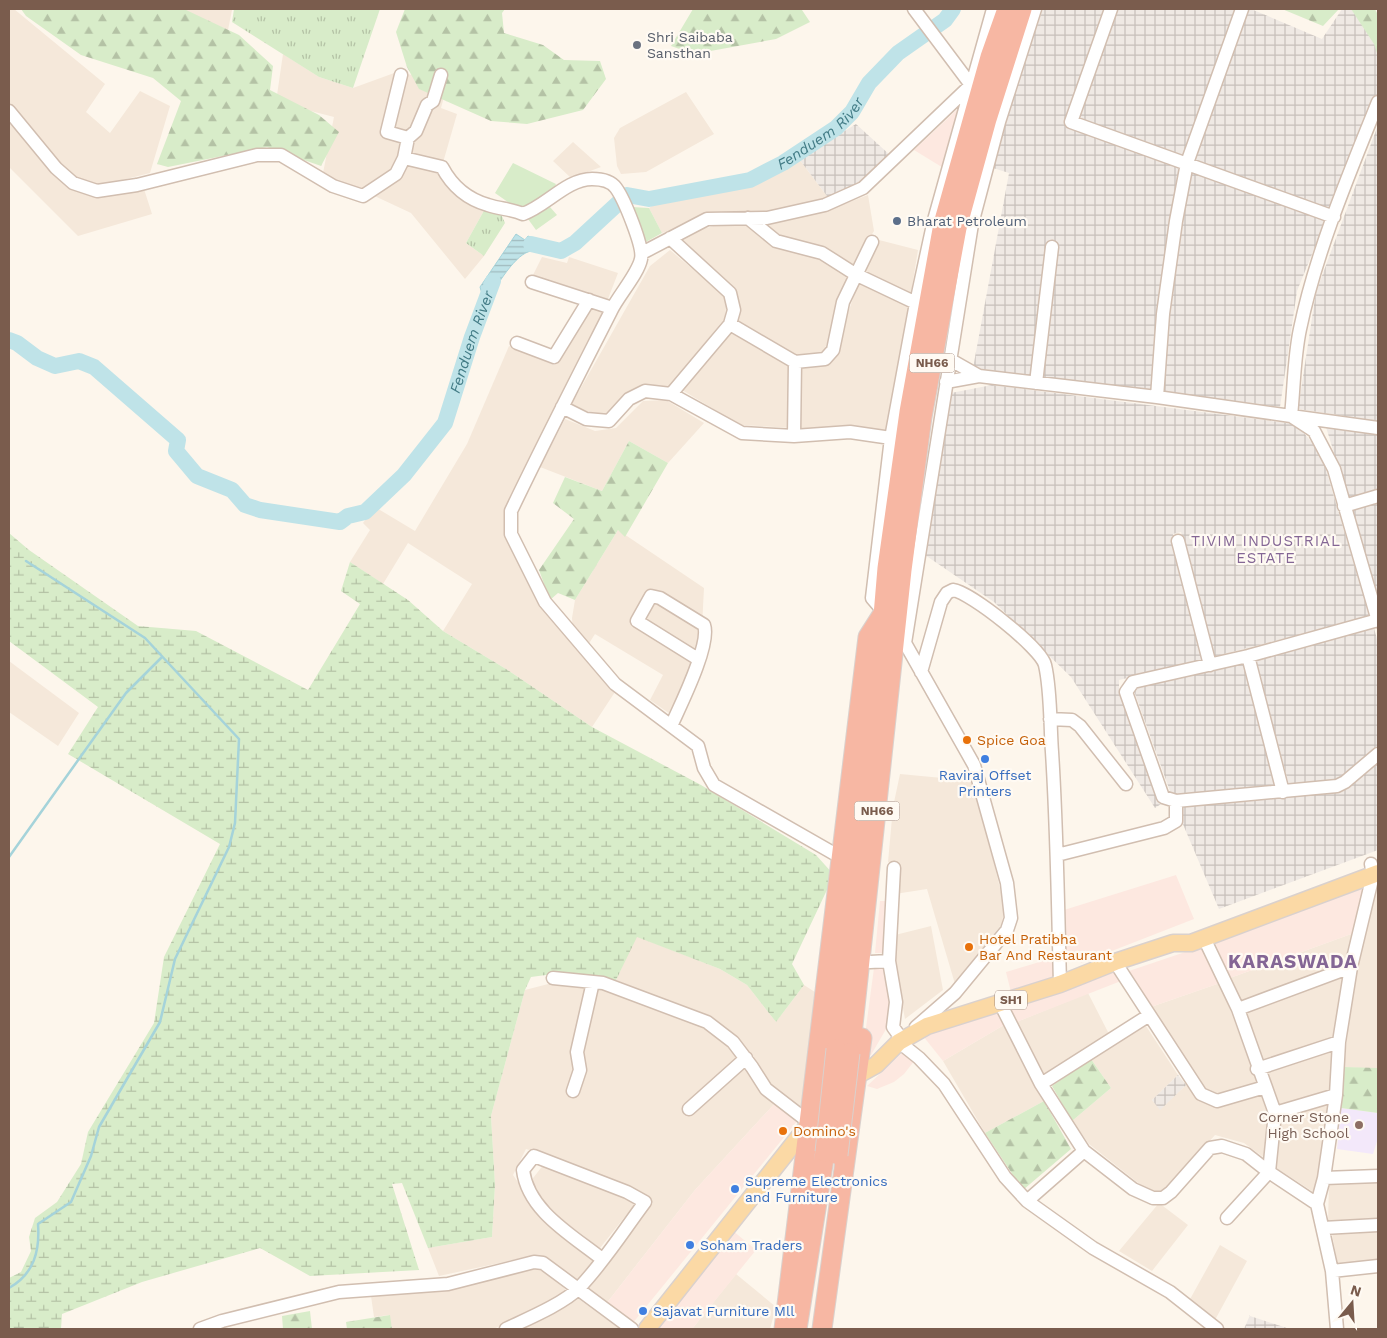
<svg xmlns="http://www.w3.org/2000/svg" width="1387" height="1338" font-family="'Work Sans',sans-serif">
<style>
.residential{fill:#f5e8da}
.commercial{fill:#fde8e0}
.industrial{fill:url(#industrial-grid)}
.education{fill:#f3e8fa}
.forest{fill:url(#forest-firs)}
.wetland{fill:url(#wetland-marsh)}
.park{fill:url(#park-tufts)}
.garden{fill:#d8ecc9}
.water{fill:url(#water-rules);stroke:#a5d3da}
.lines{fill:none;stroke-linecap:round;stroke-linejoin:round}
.stream{stroke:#a5d3da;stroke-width:2.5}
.river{stroke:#bfe3e8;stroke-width:16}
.minor-casing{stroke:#d1beb0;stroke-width:15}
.major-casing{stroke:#dad1cd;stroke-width:19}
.highway-casing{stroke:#dad1cd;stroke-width:21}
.minor{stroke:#fff;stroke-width:12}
.major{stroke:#fbd9a5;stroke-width:16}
.highway{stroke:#f7b7a3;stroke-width:19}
.highway-bridge-casing{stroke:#dad1cd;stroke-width:21;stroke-linecap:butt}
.highway-bridge{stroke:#f7b7a3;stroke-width:19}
.worship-dot{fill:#6b7280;stroke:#fffaf3;stroke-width:2}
.service-dot{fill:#5c6f8a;stroke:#fffaf3;stroke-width:2}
.food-dot{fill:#e8710a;stroke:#fffaf3;stroke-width:2}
.shop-dot{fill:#3f7fe0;stroke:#fffaf3;stroke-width:2}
.education-dot{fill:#8d6e63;stroke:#fffaf3;stroke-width:2}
.labels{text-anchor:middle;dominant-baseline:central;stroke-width:4.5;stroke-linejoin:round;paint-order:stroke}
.shield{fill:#fffaf3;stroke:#a28b7f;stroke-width:1}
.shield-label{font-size:12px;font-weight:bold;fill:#7a5c4d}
.worship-label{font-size:14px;fill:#5b616d;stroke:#fffaf3;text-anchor:start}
.service-label{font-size:14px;fill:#4e5e75;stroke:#fffaf3;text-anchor:start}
.food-label{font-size:14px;fill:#c56008;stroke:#fffaf3;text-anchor:start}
.shop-label{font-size:14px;fill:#366cbe;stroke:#fffaf3;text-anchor:start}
.education-label{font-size:14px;fill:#785e54;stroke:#fffaf3;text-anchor:end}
.water-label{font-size:15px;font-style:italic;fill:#437c86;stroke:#fffaf3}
.neighbourhood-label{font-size:15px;letter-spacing:1px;fill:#846695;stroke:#fffaf3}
.district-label{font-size:19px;font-weight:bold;letter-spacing:1px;fill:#846695;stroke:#fffaf3}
</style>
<defs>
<pattern id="industrial-grid" width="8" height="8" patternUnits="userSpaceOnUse" patternTransform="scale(1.25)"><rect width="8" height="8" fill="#efe9e4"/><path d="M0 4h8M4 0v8" fill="none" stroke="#c7c0bb"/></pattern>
<pattern id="forest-firs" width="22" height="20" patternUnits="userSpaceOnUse" patternTransform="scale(1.25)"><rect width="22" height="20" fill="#d8ecc9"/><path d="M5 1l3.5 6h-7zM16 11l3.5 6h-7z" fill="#b4c2a5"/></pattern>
<pattern id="wetland-marsh" width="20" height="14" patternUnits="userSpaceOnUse" patternTransform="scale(1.25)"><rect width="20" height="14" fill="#d8ecc9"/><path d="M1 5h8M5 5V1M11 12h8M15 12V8" fill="none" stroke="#b4c2a5"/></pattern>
<pattern id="park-tufts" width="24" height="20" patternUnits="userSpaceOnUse" patternTransform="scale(1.25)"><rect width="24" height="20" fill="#d8ecc9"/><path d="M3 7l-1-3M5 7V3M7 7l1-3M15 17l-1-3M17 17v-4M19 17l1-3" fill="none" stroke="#b4c2a5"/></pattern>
<pattern id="water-rules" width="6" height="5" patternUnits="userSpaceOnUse" patternTransform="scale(1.25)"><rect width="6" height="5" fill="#bfe3e8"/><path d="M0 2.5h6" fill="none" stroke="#a0bbbe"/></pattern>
</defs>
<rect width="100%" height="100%" fill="#fdf6ec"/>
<path class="residential" d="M9,9H14L105,84L86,112L110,133L140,91L170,106L150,173L98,186L80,182L51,157L9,105Z
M179,9L232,10L228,30Z
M283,54L319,77L353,88L397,72L448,82L441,108L457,114L440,173L486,207L466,243L484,256L465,279L411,213L366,192L347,186L323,173L334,117L276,102Z
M686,92L714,134L646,172L621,174L617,166L614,138L620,128Z
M9,119L60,180L93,197L144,189L152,214L78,236L9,167Z
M573,142L601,167L571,178L553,161Z
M799,159L830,200L780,211L707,218L662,233L649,208L667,196L753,184Z
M868,195L874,231L859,255L823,354L793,357L736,321L739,313L678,240L695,231L725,223L826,211Z
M879,240L918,250L896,386L885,433L740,425L682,390L731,331L761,349L827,361L836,348L859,281Z
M670,250L727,298L725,318L669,387L642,384L604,415L570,407L650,266Z
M542,257L567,263L569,257L618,273L608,299L533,275Z
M590,304L605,310L505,515L506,534L543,610L615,692L592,727L506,669L443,631L472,584L408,543L383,584L350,562L370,530L363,523L375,507L415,531L467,444L509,346L554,365Z
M666,400L704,423L668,463L629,441L602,491L540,467L565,419L595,431L616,428L643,401Z
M618,530L704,588L702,627L693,666L673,716L650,700L663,675L595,634L588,645L573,630L572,618L575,600Z
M9,661L79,713L58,746L9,712Z
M900,774L974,781L1005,909L1001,925L955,984L927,889L895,894L897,862H888L893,807Z
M1378,884V1069L1344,1067L1352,994L1376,885Z
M931,926L943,990L905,1019L894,960L895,935Z
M1354,933L1345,966L1240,1002L1230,978Z
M636,936L720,969L747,985L776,1022L804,985L818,994L803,1116L766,1083L740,1042L716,1020L616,980Z
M1342,978L1334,1039L1263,1061L1244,1013Z
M552,983L605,987L708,1028L734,1050L777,1101L695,1190L606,1304L585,1288L653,1203L563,1160L526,1149L513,1175L541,1215L595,1259L576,1283L536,1255L439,1276L428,1248L492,1237L495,1185L491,1116L525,990Z
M1220,983L1258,1084L1220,1098L1203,1091L1148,1008Z
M1088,993L1109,1034L1042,1077L1014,1023Z
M1144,1023L1178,1075L1152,1100L1160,1109L1186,1085L1204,1099L1261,1094L1268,1116L1266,1159L1244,1143L1215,1135L1164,1192L1147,1190L1089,1144L1072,1121L1111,1088L1091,1059Z
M1004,1025L1044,1101L985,1133L943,1061Z
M1333,1051L1332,1092L1277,1108L1267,1073Z
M1331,1102L1315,1193L1275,1167L1280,1118Z
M544,1164L618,1193L635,1204L600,1248L548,1209L530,1182Z
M1378,1180V1219L1328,1222L1329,1183Z
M1159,1203L1188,1225L1152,1271L1119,1251Z
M1378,1229V1262L1338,1266L1332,1234Z
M1220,1245L1247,1261L1215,1320L1189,1301Z
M531,1266L542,1268L566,1290L531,1314L493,1329H392L389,1315L374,1317L371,1296L448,1289Z
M736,1274L776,1307L770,1329H692Z
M576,1297L620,1329H515Z"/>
<path class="commercial" d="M961,106L945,169L914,150Z
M1176,875L1194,919L1081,963L1078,953L1065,955L1064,910Z
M1367,884L1354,933L1230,978L1215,943Z
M880,901H887L888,953H875Z
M1203,946L1220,983L1148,1008L1126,972Z
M1053,958L1057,978L1011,992L1006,972Z
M874,968H889L891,1002L889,1024L871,1055H865L863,1050Z
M1115,970L1121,981L1014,1023L1009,1009Z
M997,1012L1004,1025L943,1061L923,1036Z
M903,1052L915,1060L904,1074L894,1082L877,1089L867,1086Z
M777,1101L798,1120L632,1324L606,1304L695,1190Z
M732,1230L756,1250L692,1329H656Z"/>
<path class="industrial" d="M1043,9H1251L1322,39L1342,9H1351L1378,44V92L1297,291L1280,407L973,368L1009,173L993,168L1013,95Z
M856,124L891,156L864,181L830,200L799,159Z
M1378,125V421L1298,409L1316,292Z
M992,385L1296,424L1321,453L1370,617L1212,657L1181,532L1173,534L1203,660L1119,680V689L1161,804L1155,808L1071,677L994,602L925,555L951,393Z
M1326,427L1378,434V596Z
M1374,628L1378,643V746L1337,781L1289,785L1255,658Z
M1244,661L1277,786L1171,794L1133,688Z
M1378,762V850L1219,909L1182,822L1183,807L1346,789Z
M1178,1075L1186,1085L1160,1110L1152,1100Z
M1250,1315V1316L1290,1329H1244Z"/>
<path class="education" d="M1341,1108L1378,1113V1138L1373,1154L1337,1149Z"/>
<path class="forest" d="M21,9H184L239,35L273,66L270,90L319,115L339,132L321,166L267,147L168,167L157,164L181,101L153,78L81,55L26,16Z
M405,9H505L502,13L504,33L543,45L564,60L600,61L606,79L583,110L527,124L491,121L419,89L407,67L396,32Z
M693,9H797L802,10L810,22L776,39L694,54L671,46Z
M1282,9H1339L1323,26Z
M1351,9H1375L1378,15V56L1374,44Z
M629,441L668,463L625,537L618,530L575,600L558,593L550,600L539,570L574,519L553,503L565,477L602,491Z
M1091,1059L1111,1088L1072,1121L1052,1086Z
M1344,1067L1378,1068V1113L1341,1108Z
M1044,1101L1071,1149L1023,1190L985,1133Z
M310,1311L312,1329H283L282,1316Z
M390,1315L392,1329H347L346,1322Z"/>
<path class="wetland" d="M9,533L29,550L138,626L196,631L308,690L360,604L341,591L350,562L408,600L443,631L506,669L592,727L701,785L816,855L834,875L792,964L804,985L776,1022L747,985L720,969L637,937L616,980L561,973L531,977L525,990L491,1116L495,1185L492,1237L428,1248L402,1183L392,1184L419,1270L310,1276L260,1248L142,1282L62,1314L61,1329H9V1278L21,1272L31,1251L29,1237L35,1218L57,1202L81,1164L88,1132L154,1023L164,957L220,844L68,754L98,707L9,641Z"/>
<path class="park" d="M234,9H380L353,88L319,77L232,22Z
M486,207L501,214L505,223L484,256L466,243Z"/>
<path class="garden" d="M513,163L556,184L553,190L526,209L512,205L495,193Z
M550,207L557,215L536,230L528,219Z
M632,207L649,208L662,233L644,243Z"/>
<path class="water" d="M516,234L525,240L528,236L543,243L559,254C551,256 541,250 532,251C516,252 496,287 488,300L484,301L480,287Z"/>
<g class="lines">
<path class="stream" d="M9,857L126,693L162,657
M9,1288C34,1274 40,1251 38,1224L71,1202L91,1156L99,1127L160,1022L175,959L229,847L235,823L239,739L145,638L26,561"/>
<g class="river">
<path id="s1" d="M531,244L561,251L575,243L627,195L649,199L750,180L783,163L836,128L852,112L869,83L898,53L945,20L953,9"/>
<path id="s2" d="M9,340L17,343L37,358L55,366L79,361L94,367L178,440L176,451L197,476L232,490L245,505L260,510L340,522L348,516L365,512L404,475L445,423L472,337L493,281"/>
</g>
<defs>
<path id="minor" d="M1111,9L1071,122L1334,217
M401,75L387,132L408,138L404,158
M1378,102C1349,174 1316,252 1300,329C1294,357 1294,387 1291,416L1378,428
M9,111L56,168L73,183L97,191L137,185L257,155H281L333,186L363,196L396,174L404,158L442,167C452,186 467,199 488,205C500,209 511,209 523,214C546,206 567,179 592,179C601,179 611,181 616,188C624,199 644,247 641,259C638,274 618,296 611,311C577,378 543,444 511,511V534L545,602L615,684L698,746L704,768L714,785L840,857
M408,138L416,131L427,105L433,101L441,75
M748,218L776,241L822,253L855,274L916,303
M670,238L730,293L734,310L730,324L671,394
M642,253L707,219L767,218L825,205L863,188L971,85L914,9
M532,282L612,308
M730,324L795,362L794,436
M517,343L554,357L589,300
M949,359L979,376L1157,397L1291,416L1314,431L1334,469L1378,621
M795,362L825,359L833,350L843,302L872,242
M946,382L979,376
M1036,383L1052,247
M1157,397L1163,314L1176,221L1187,163L1242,9
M562,407L586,419L609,421L629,399L645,391L671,394L742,433L794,436L850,432L891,438
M1344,506L1378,496
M1178,541L1210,665
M884,612L872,598L891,438L916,303L934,220L993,9
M1378,620L1248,656L1133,682L1126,692L1163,797L1176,801L1337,786L1345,782L1378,754
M1248,656L1283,792
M921,672L941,602L947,593L953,590C970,592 1041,648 1045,665C1051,690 1050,726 1052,752C1057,829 1058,907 1060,984
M1050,719L1072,720L1080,726L1126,784
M672,724C681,704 711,644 704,625L660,598L651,596L637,621L698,659
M1057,855L1164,828L1176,821V801
M894,868L889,961L896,1002L893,1027L898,1034L899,1042L919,1058L944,1084L1005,1177L1027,1201L1093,1248L1170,1292L1217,1329
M1204,938L1238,1009L1275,1113L1269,1172L1317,1204
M870,962L889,961
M1115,962L1201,1094L1217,1101L1265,1087
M553,978L603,983L707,1022L733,1042L752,1067L766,1089L810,1123
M1000,1003L1041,1084L1084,1151L1133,1189L1153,1198H1163L1171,1192L1210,1148L1222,1146L1246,1154L1269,1172L1227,1218
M1238,1009L1351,967
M916,1027L955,993L1007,930L1011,918L1007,883L974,765L905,643L972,224L999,122L1035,9
M1257,1069L1339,1042
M1041,1084L1148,1016
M573,1091L580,1070L577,1052L593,982
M689,1109L746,1058
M1275,1113L1336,1095
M1324,1178L1378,1176
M1027,1201L1084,1151
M1323,1228L1378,1225
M1332,1271L1378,1266
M200,1329L222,1321L339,1292L448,1284L534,1262L543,1263L632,1329
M506,1329C527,1319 563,1304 579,1288C604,1262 624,1230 645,1202L627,1192L534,1156L523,1170C528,1211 572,1235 602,1259
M1337,1329L1332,1271L1317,1204L1324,1178L1336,1095L1339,1042L1351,967L1373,875L1371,864"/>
<path id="major" d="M858,1075L876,1065L899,1042L927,1026L1060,984L1115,962L1173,943H1191L1378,873
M647,1329L810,1123"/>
<path id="highway" d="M836,1049L878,675L887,568L909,412L943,224L990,57L1007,9
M850,1053L902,570L922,417L957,228L987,119L1022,9
M784,1329L868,637L882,615
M797,1329L825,1152
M822,1329L862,1038"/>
</defs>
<use href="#minor" class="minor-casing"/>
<use href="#major" class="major-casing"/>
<use href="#highway" class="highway-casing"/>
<use href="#minor" class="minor"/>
<use href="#major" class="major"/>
<use href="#highway" class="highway"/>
<defs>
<path id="highway-bridge" d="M825,1152L836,1049
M838,1155L850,1053"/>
</defs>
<use href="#highway-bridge" class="highway-bridge-casing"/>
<use href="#highway-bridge" class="highway-bridge"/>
</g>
<circle class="worship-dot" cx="637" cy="45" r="5"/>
<circle class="service-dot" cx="897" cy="221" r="5"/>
<g class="food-dot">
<circle cx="967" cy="740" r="5"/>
<circle cx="969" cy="947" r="5"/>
<circle cx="783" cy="1131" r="5"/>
</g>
<g class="shop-dot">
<circle cx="985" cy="759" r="5"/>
<circle cx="735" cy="1189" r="5"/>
<circle cx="690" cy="1245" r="5"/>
<circle cx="643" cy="1311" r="5"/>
</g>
<circle class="education-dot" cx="1359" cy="1125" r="5"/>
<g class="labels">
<g class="shield">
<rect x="909.5" y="353.5" width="45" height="19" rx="4"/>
<rect x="854.5" y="801.5" width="45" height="19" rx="4"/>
<rect x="995" y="990.5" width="32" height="19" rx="4"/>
</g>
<g class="shield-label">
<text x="932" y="363">NH66</text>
<text x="877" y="811">NH66</text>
<text x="1011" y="1000">SH1</text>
</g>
<g class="worship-label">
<text x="647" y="37">Shri Saibaba<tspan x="647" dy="16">Sansthan</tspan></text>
</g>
<g class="service-label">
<text x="907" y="221">Bharat Petroleum</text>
</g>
<g class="food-label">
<text x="977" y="740">Spice Goa</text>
<text x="979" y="939">Hotel Pratibha<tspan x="979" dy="16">Bar And Restaurant</tspan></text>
<text x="793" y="1131">Domino's</text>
</g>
<g class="shop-label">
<text x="985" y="775" text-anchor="middle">Raviraj Offset<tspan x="985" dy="16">Printers</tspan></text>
<text x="745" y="1181">Supreme Electronics<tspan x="745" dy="16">and Furniture</tspan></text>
<text x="700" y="1245">Soham Traders</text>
<text x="653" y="1311">Sajavat Furniture Mll</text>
</g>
<g class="education-label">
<text x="1349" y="1117">Corner Stone<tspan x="1349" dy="16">High School</tspan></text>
</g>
<g class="water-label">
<text stroke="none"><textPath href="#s1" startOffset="328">Fenduem River</textPath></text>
<text stroke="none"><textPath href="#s2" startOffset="636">Fenduem River</textPath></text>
</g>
<g class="neighbourhood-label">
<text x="1266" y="541">TIVIM INDUSTRIAL<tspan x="1266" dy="17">ESTATE</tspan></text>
</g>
<g class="district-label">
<text x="1293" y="961">KARASWADA</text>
</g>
</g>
<rect width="1387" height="1338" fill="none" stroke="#7a5c4d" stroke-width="20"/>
<g transform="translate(1352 1303) rotate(18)" stroke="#fffaf3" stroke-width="4" paint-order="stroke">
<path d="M0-4L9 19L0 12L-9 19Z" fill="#7a5c4d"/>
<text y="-8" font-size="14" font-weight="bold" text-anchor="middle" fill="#7a5c4d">N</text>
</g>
</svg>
